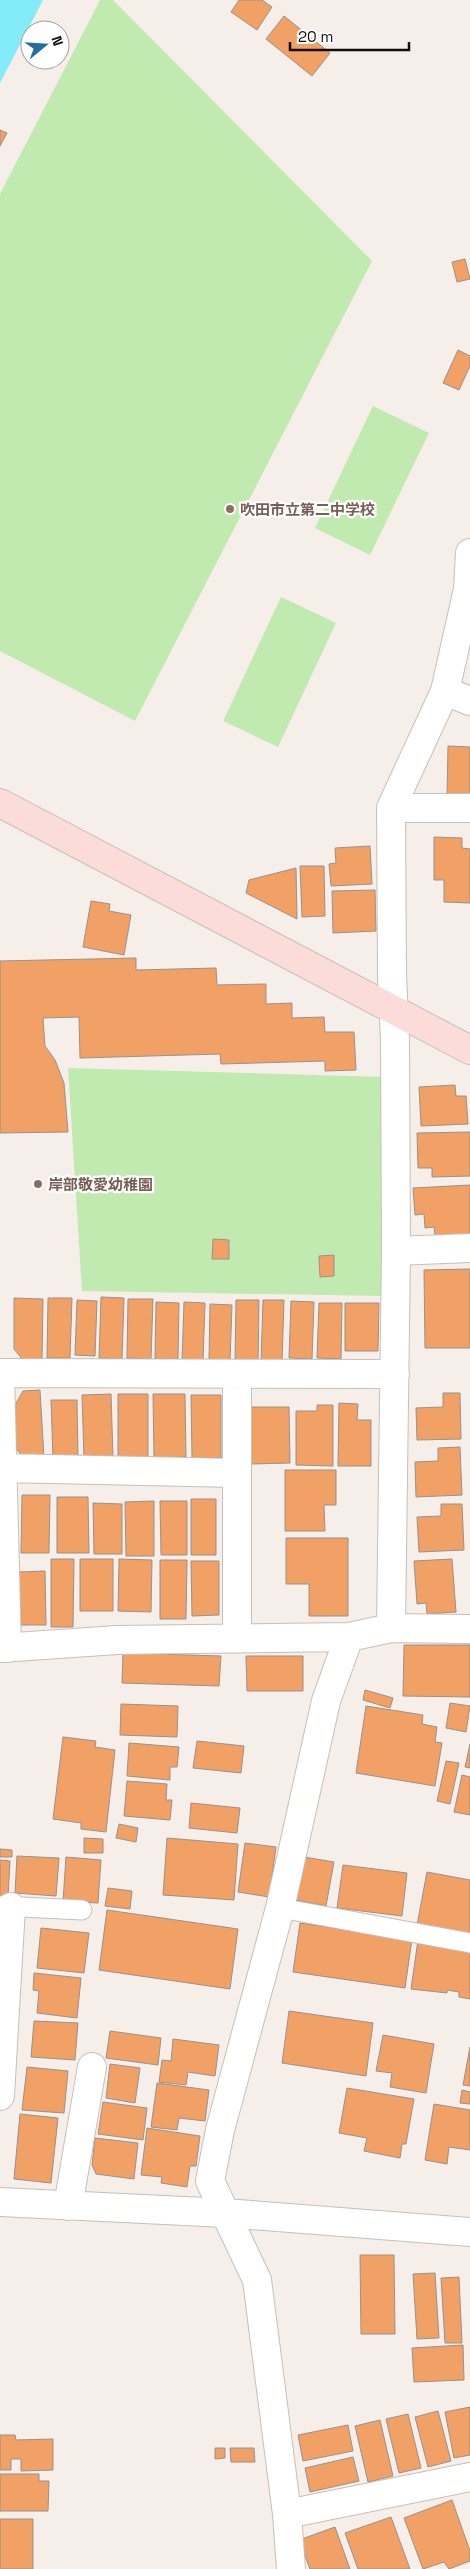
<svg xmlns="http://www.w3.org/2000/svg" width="470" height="2569" font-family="'Space Grotesk','Noto Sans JP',sans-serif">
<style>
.green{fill:#c1eab1}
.water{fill:#84ebf8}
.building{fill:#f1a165;stroke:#98918c}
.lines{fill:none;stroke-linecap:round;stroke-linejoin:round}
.lane-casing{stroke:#c7bfba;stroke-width:21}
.street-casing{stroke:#c7bfba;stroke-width:30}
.secondary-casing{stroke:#c7bfba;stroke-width:30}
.lane{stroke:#fff;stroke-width:19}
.street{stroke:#fff;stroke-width:28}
.secondary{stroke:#fbdcd8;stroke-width:28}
.education-dot{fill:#8d6e63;stroke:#fff;stroke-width:2}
.labels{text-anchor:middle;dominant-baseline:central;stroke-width:4.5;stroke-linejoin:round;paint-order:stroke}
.education-label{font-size:15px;font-weight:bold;fill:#785e54;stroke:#fff;text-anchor:start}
</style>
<rect width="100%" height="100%" fill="#f6eee9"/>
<path class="green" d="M100,0H113L372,261L135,721L0,651V194Z
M373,406L429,433L370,555L315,528Z
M281,597L336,623L278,747L223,721Z
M68,1068L383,1077V1296L82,1291Z"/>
<path class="water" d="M0,0H43L0,83Z"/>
<path class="building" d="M239,0H262L272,7L257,30L231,12Z
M284,16L330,53L312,76L266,39Z
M0,130L7,133L0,146Z
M465,259L470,279L457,282L452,262Z
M458,350L470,356V366L459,390L443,383Z
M448,746L470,747V798L447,797Z
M434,837L462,838V848L470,849V903L444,902V880H434Z
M370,846L372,884L331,886L329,864L336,863L335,848Z
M300,866H324L325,916L302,917Z
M296,868L297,919L246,893L249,880Z
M375,890L376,931L333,933L332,891Z
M91,901L110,904L109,911L131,915L124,955L83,947Z
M136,958V970L216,968L217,985L266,984V1004L292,1003V1018L324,1017L325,1032H354L356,1070L325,1071V1061L221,1064L220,1054L80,1058L79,1017L43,1018L45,1046L55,1060L64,1083L68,1132L0,1133V961Z
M455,1085L456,1096H466L468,1124L421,1126L419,1087Z
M470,1132V1176L432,1177V1168H418L417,1133Z
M470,1185V1234L435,1236L434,1227L425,1228L424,1214L415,1215L413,1188Z
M213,1239L229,1240V1259H212Z
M334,1255V1276L320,1277L319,1256Z
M470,1269V1348H425L424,1270Z
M101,1297L124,1298L122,1359L99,1358Z
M14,1298L43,1299L42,1361L23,1360L14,1349Z
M48,1298H72L70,1358H47Z
M128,1299H153L151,1359L127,1358Z
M77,1300L97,1301L95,1356L75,1355Z
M236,1300H259L258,1363L235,1362Z
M263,1300H284L282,1363L261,1362Z
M291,1301L314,1302L312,1359L289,1358Z
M156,1302L179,1303L178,1359H155Z
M184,1302L205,1303L203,1361H182Z
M319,1303H342L341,1359L317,1358Z
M345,1303H379L378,1351H345Z
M210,1304L232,1305L230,1361L209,1360Z
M40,1390L44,1458L26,1459L16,1449L15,1405L23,1391Z
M443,1393H460L461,1439L417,1440L416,1408L443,1407Z
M111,1394L113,1457L84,1458L82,1395Z
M118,1394H148V1457H118Z
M153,1394H185L186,1457L154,1458Z
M191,1395H221V1458H192Z
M51,1400H77L78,1458L53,1459Z
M339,1403L358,1404L357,1420H371V1466H338Z
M317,1405H333V1466L296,1465V1411H317Z
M250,1407H289L290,1463L251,1464Z
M460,1447L462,1495L416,1497L415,1462L438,1461V1448Z
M285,1470H336V1505H324L325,1531H285Z
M22,1495H50L49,1553H21Z
M57,1497H88L89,1553H57Z
M191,1499H216V1555H191Z
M154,1501V1556H126L125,1502Z
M160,1501H187V1555H161Z
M93,1503L122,1504V1554H94Z
M441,1504H462L464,1550L419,1552L417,1517L441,1516Z
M286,1538H348V1616H309V1584H286Z
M51,1559H74L73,1627H51Z
M80,1559H113V1611H80Z
M119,1559L152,1560L151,1612L118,1611Z
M452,1559L456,1612L427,1614L426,1603L417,1604L414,1561Z
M160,1560H187L186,1619H160Z
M191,1561H219V1615L192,1616Z
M45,1571L46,1625H21L19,1572Z
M404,1645H470V1697L403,1696Z
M123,1653L221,1656L219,1686L122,1683Z
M246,1656H303V1691H247Z
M365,1690L393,1698L390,1708L363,1700Z
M450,1703L470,1706L466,1732L446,1728Z
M121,1704L178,1706L177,1737L120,1735Z
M366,1706L423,1715L422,1724L437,1727L435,1742L442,1743L435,1786L356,1773Z
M63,1737L96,1741L95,1747L115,1750L106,1832L81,1829V1823L53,1819Z
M197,1741L244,1746L241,1773L193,1768Z
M129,1743L179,1747L177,1767H170V1780L127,1776Z
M470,1744V1768L465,1767Z
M446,1761L459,1763L450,1804L437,1801Z
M462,1775L470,1777V1815L454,1812Z
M127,1781L167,1784L166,1800H172L170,1820L124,1816Z
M191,1803L240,1808L237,1833L189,1828Z
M119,1824L138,1828L136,1842L116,1838Z
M84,1838L103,1839V1853H84Z
M167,1838L238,1844L234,1900L163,1895Z
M245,1843L276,1847L269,1897L238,1892Z
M0,1849L12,1850V1857H0Z
M17,1856L59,1858L56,1896L15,1893Z
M298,1856L334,1862L326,1906L291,1899Z
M66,1857L101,1860L98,1903L63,1901Z
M0,1860L10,1861L8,1897H0Z
M343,1865L407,1873L402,1916L337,1908Z
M427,1872L470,1880V1934L417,1925Z
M108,1888L132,1891L130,1909L105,1906Z
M107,1910L238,1929L230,1989L99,1970Z
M300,1923L412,1939L405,1988L293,1972Z
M41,1928L89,1933L84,1973L37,1968Z
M418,1940L470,1951V1999L459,1997V1992L447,1990V1993L411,1989Z
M34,1973L81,1978L77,2018L37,2013L39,1991L33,1990Z
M289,2011L373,2023L366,2076L282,2063Z
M34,2021L78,2023L75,2060L31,2057Z
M110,2031L161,2038L158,2065L106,2058Z
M383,2035L434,2044L426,2093L390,2087L392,2073L376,2071Z
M173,2039L219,2045L215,2076L188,2072L186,2085L159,2082L162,2060L171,2061Z
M470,2047V2086L463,2085Z
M110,2064L140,2068L135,2103L106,2098Z
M27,2067L68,2071L64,2113L22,2110Z
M157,2083L209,2090L205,2121L179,2118L177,2130L151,2127Z
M347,2088L414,2099L406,2144H402L400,2158L364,2151L367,2138L339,2133Z
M462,2090L470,2092V2104L460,2103Z
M103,2102L147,2108L143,2140L98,2134Z
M434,2104L470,2110V2150L449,2147L447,2164L425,2160Z
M20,2114L58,2118L51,2183L14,2179Z
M147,2128L200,2136L196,2166H190L187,2187L161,2183L162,2177L141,2175Z
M95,2138L138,2143L134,2179L96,2174L92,2165Z
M360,2255H394L395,2334H361Z
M435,2273L439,2338L417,2339L413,2274Z
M459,2277L462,2343H445L441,2278Z
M463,2345L464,2380L414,2382L412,2348Z
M470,2407V2455L454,2458L445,2412Z
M438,2411L451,2461L428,2467L415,2417Z
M408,2414L421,2468L399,2473L386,2419Z
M380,2420L393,2476L368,2482L355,2426Z
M348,2425L353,2451L303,2461L298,2435Z
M0,2435H15L16,2440L53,2439V2470L21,2471V2459H11V2470H0Z
M215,2448H225V2458L215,2459Z
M230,2448H254L255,2462H231Z
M353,2457L359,2481L310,2492L305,2468Z
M0,2474H39V2481H49L48,2511H0Z
M452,2500L470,2551V2561L449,2569L444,2562L423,2569L404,2518Z
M391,2517L410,2569H358L345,2533Z
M0,2519H33V2569H0Z
M335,2527L350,2569H310L299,2540Z"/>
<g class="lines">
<defs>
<path id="lane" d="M1,1906L82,1910
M280,1908L470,1943"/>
<path id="street" d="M445,691L470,701
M391,808H470
M396,1251L470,1248
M0,1373L395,1374
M0,1374L7,1648
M237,1374V1638
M2,1468L237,1473
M391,1628L396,1251L395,1041L392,975L391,808L445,691L468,589L470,553
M0,1648L117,1640L349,1637L391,1628L470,1629
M0,2096L11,1907
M0,2202L225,2213L470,2232
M68,2206L92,2067
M287,2514L470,2477
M291,2569L287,2514L257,2280L210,2181L220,2130L280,1908L326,1701L349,1637"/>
<path id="secondary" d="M0,803L470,1050"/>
</defs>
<use href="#lane" class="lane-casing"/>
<use href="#street" class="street-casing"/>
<use href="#secondary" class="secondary-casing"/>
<use href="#lane" class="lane"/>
<use href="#street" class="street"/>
<use href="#secondary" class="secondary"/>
</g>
<g class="education-dot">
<circle cx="230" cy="509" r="5"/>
<circle cx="38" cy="1184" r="5"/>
</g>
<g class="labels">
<g class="education-label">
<text x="240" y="509">吹田市立第二中学校</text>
<text x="48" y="1184">岸部敬愛幼稚園</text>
</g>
</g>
<g transform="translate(45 45) rotate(72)"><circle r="24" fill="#ffffff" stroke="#a09f9e"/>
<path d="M0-4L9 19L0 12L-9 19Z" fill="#256ea2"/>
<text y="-8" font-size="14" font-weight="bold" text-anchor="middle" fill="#110f0d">N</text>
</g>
<path d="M290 42v8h119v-8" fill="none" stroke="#110f0d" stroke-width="2.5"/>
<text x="298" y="42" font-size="15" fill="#110f0d" stroke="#ffffff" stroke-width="4" paint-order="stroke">20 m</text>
</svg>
